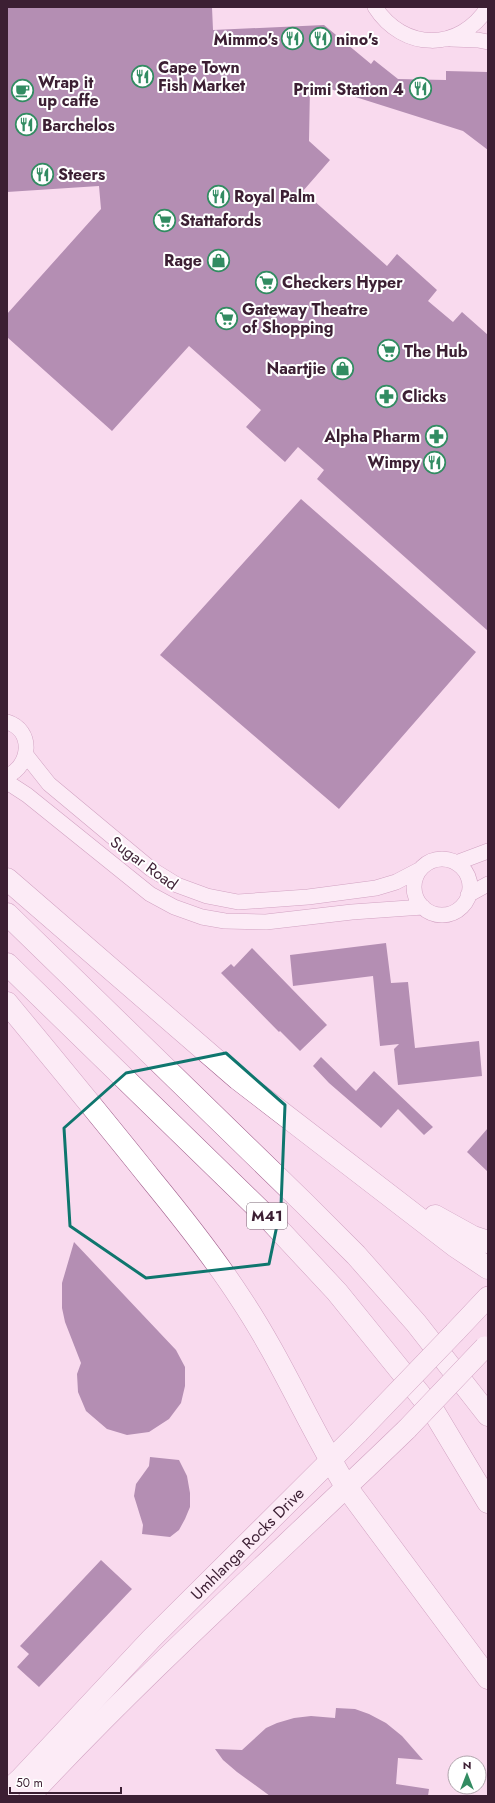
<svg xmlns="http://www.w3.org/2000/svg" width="495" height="1803" font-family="Jost,sans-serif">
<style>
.building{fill:#60326b}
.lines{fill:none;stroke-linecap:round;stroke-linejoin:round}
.minor-casing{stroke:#a15e8c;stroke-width:16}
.secondary-casing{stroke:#a15e8c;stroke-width:22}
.motorway-casing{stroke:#a15e8c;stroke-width:23}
.minor{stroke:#fff;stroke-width:15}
.secondary{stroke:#fff;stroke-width:21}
.motorway{stroke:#fff;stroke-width:22}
.secondary-bridge-casing{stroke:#a15e8c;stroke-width:22;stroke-linecap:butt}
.secondary-bridge{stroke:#fff;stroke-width:21}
.marked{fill:none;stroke:#0f766e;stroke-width:3;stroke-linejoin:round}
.labels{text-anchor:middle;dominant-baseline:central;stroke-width:4;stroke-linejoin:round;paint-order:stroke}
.shield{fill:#fff;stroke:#766270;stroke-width:1}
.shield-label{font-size:15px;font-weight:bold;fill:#3c1f33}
.poi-label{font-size:16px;font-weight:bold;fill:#3c1f33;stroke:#fff;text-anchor:start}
.street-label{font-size:16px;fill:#3c1f33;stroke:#fff}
</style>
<rect width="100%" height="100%" fill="#f9daee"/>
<path class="building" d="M7,7H212L213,30L324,25L371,64L374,60L398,79L446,80V71L488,72V150L463,131L327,88L310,87L309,141L330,160L303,191L387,266L397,254L437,290L428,301L453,322L462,312L488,335V631L317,479L324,470L298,447L285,462L246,427L261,410L189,346L112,431L7,337V314L101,209L99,186L7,192Z
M301,499L476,652L339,809L160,655Z
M386,943L391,983L408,982L415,1048L479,1041L482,1076L398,1085L394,1049L399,1044L380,1046L373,976L293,986L290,955Z
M252,948L327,1025L300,1051L280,1031L279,1032L221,973L231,964L234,967Z
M321,1057L356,1091L374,1071L433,1127L424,1135L398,1109L381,1128L329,1083L313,1066Z
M488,1128V1172L467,1152Z
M74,1242L176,1350L185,1367V1386L181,1403L169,1419L149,1432L127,1435L107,1429L86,1411L78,1392L77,1374L81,1363L65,1322L62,1308V1283Z
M150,1457L179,1460L187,1476L190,1493V1507L185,1519L179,1530L170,1537L142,1534L143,1525L134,1496L136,1484L149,1466Z
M101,1560L132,1589L39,1687L17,1667L29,1654L20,1646Z
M336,1708L355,1709L369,1714L386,1723L402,1736L423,1760L398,1758L396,1784L429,1789L428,1796H270L237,1772L223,1760L215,1749L242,1750L266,1728L277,1723L294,1718L311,1716L335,1718Z"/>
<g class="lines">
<defs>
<path id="minor" d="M375,7C403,51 460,52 488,7
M451,39L478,40L488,42
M7,722C34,730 31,766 7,776
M26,755L49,784L151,869L177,885L207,896L238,902L308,897L376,888L396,882L419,870
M7,782L27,795L150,894L174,907L202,917L225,921L266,922L352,912L423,907
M414 887a28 28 0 1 1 56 0a28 28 0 1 1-56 0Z
M456,863L488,851
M468,895L488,884"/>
<g id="secondary">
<path d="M455,1332L488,1297"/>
<path id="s1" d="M7,1791L21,1778L151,1639L358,1433"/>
<path d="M30,1796C149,1668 281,1551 407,1429"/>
</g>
<path id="motorway" d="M7,879L238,1079L455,1246L488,1268
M7,914L304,1203L356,1255L416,1323L488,1415
M7,964L269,1219L337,1292L434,1412L488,1502
M7,1003C55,1061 103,1119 150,1178C182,1217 214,1257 241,1299C281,1359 309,1426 347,1488L488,1678
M435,1216L473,1237L488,1242"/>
</defs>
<use href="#minor" class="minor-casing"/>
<use href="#secondary" class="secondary-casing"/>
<use href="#motorway" class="motorway-casing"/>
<use href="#minor" class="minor"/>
<use href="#secondary" class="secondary"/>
<use href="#motorway" class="motorway"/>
<defs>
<path id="secondary-bridge" d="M407,1429L485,1347
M358,1433L455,1332"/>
</defs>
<use href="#secondary-bridge" class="secondary-bridge-casing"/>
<use href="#secondary-bridge" class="secondary-bridge"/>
</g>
<path d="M0 0H495V1803H0ZM226,1053L285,1105L281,1206L269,1264L146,1278L70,1226L64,1128L126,1073Z" fill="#f9daee" fill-opacity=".55" fill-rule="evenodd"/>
<path class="marked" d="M226,1053L285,1105L281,1206L269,1264L146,1278L70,1226L64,1128L126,1073Z"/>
<defs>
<symbol id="restaurant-ring" viewBox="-11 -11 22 22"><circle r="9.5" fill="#fff" stroke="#328c62" stroke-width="1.5"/><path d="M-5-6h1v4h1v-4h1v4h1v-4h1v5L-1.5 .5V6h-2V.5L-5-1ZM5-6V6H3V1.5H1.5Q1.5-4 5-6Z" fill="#328c62"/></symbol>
<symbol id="cafe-ring" viewBox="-11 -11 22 22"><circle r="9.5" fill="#fff" stroke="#328c62" stroke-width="1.5"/><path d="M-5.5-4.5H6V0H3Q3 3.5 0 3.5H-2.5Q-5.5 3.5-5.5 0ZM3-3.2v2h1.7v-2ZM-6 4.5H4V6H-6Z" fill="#328c62"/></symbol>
<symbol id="supermarket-ring" viewBox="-11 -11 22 22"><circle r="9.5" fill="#fff" stroke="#328c62" stroke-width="1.5"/><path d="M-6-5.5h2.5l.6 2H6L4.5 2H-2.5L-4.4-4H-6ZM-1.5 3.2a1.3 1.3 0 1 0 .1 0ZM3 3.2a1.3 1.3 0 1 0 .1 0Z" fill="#328c62"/></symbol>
<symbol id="shop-ring" viewBox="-11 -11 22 22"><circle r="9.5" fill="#fff" stroke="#328c62" stroke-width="1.5"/><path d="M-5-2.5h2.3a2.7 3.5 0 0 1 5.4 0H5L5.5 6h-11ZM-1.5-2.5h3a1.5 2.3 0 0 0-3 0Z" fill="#328c62"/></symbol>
<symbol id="pharmacy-ring" viewBox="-11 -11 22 22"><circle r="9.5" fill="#fff" stroke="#328c62" stroke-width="1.5"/><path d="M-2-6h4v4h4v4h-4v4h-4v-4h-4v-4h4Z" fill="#328c62"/></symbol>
</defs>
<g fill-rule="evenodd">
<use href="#restaurant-ring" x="280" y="26" width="25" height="25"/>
<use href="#restaurant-ring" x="308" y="26" width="25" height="25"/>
<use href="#restaurant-ring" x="130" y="64" width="25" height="25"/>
<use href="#restaurant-ring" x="408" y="76" width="25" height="25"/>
<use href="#cafe-ring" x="10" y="78" width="25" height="25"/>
<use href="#restaurant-ring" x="14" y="112" width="25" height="25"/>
<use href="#restaurant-ring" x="30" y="162" width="25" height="25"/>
<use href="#restaurant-ring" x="206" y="184" width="25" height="25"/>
<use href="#supermarket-ring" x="152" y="208" width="25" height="25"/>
<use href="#shop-ring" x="206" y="248" width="25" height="25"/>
<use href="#supermarket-ring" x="254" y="270" width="25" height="25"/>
<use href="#supermarket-ring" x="214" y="306" width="25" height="25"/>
<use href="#supermarket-ring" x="376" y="338" width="25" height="25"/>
<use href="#shop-ring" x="330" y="356" width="25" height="25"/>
<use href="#pharmacy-ring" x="374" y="384" width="25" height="25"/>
<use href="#pharmacy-ring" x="424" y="424" width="25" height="25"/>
<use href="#restaurant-ring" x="422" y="450" width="25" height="25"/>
</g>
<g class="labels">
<rect class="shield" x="247" y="1203" width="40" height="26" rx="3"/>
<g class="shield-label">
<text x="267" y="1216">M41</text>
</g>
<g class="poi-label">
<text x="278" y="39" text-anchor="end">Mimmo's</text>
<text x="336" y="39">nino's</text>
<text x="158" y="67">Cape Town<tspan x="158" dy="18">Fish Market</tspan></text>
<text x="38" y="82">Wrap it<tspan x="38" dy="18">up caffe</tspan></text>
<text x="404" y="89" text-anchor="end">Primi Station 4</text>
<text x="42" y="125">Barchelos</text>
<text x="58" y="174">Steers</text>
<text x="234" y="196">Royal Palm</text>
<text x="180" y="220">Stattafords</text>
<text x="202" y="260" text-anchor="end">Rage</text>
<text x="282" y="282">Checkers Hyper</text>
<text x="242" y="309">Gateway Theatre<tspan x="242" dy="18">of Shopping</tspan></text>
<text x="404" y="351">The Hub</text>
<text x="326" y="368" text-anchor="end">Naartjie</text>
<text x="402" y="396">Clicks</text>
<text x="420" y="436" text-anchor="end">Alpha Pharm</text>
<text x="420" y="462" text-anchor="end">Wimpy</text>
</g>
<g class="street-label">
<text transform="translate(144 863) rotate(36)">Sugar Road</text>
<text stroke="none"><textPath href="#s1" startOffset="345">Umhlanga Rocks Drive</textPath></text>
</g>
</g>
<rect width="495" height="1803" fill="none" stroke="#3c1f33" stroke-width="16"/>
<g transform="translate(467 1775)"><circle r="19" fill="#ffffff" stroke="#b1a5ad"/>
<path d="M0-3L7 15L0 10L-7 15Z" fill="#328c62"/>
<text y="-6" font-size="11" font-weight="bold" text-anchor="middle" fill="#3c1f33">N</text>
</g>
<path d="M10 1787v6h111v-6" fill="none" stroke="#3c1f33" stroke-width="2"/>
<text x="16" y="1787" font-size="12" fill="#3c1f33" stroke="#ffffff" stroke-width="3" paint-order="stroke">50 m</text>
</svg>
